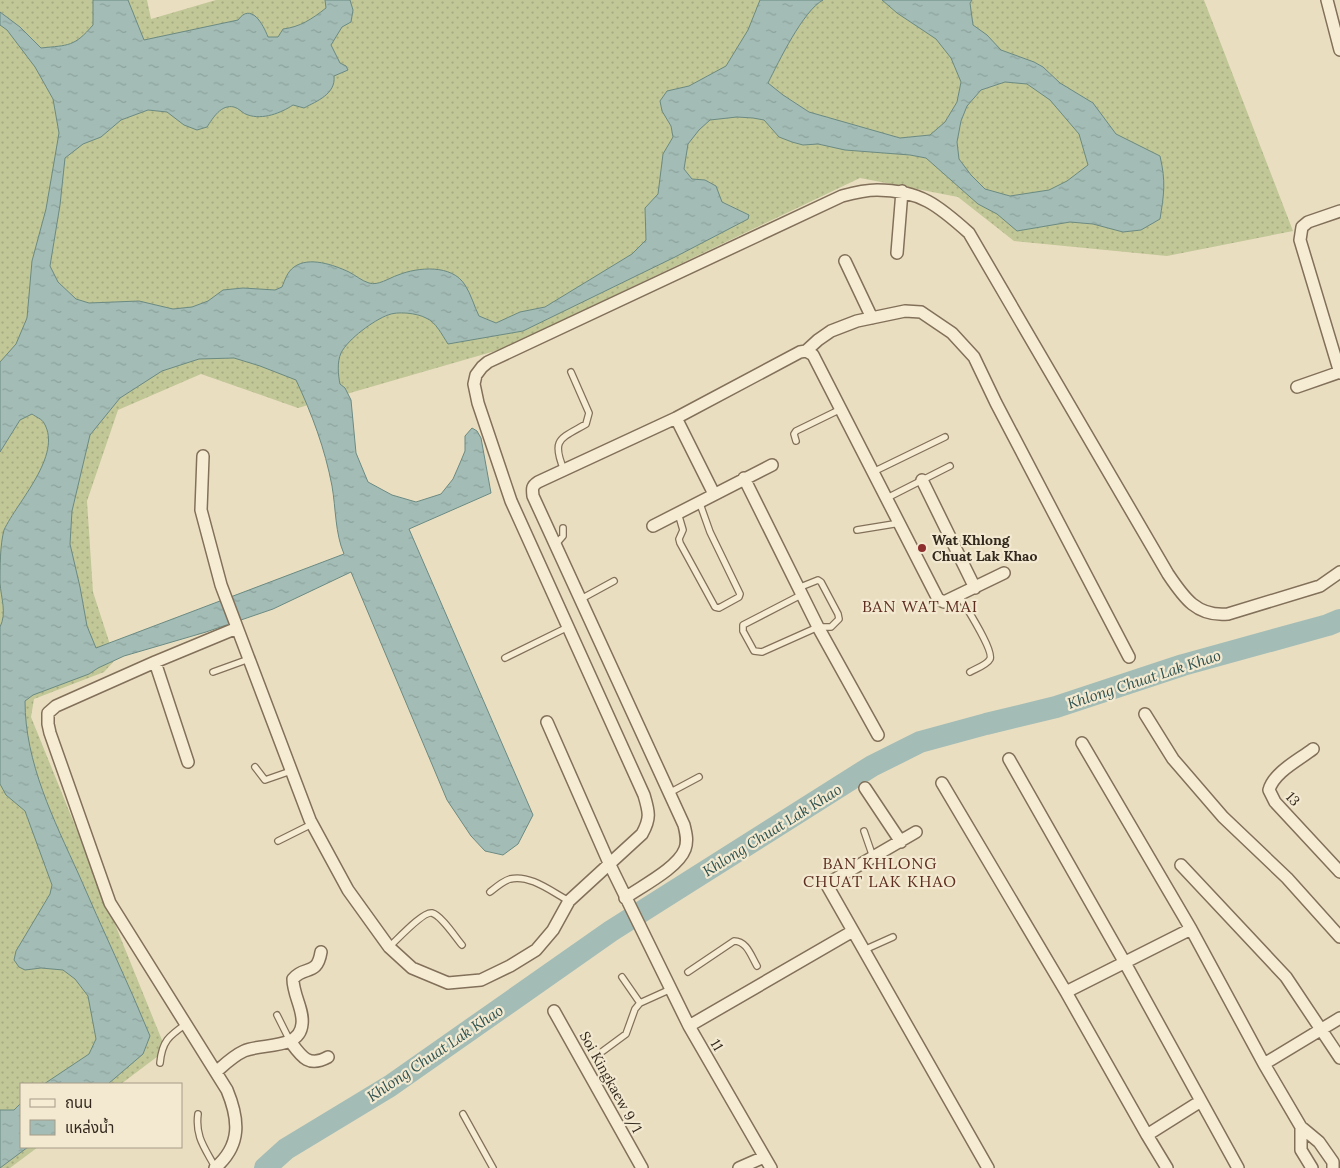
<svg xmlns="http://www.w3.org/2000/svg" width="1340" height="1168" font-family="Lora,'Noto Sans Thai',serif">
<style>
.grass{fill:url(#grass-dots)}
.water{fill:url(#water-ripples);stroke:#6b8a82;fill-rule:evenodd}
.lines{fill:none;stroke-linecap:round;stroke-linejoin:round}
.river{stroke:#a3bdb6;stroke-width:22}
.lane-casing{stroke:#82705a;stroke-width:8}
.street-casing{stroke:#82705a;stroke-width:14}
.lane{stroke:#f6ecd4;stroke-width:5.5}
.street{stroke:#f6ecd4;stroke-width:11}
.poi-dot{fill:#8d2e2f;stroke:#f2e9d0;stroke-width:2}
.labels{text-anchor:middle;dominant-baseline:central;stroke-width:4.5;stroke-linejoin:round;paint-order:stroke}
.poi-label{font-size:14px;font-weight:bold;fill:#33281d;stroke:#f2e9d0;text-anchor:start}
.street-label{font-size:14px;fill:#33281d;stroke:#f2e9d0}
.water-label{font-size:15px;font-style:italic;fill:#2e5250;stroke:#f2e9d0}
.quarter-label{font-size:16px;letter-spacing:1px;fill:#5d2d20;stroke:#f2e9d0}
</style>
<defs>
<pattern id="grass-dots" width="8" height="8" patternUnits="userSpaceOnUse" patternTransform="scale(1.25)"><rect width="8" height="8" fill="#c1c796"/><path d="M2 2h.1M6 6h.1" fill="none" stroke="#a6ab81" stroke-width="1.8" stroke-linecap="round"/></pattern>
<pattern id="water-ripples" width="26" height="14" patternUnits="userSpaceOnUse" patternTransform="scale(1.25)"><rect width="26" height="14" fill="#a3bdb6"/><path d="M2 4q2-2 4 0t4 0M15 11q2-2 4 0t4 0" fill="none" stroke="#8da29c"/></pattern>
</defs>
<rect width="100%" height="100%" fill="#eadec1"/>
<path class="grass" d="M0,0H147L151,19L216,0H1204L1293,231L1167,256L1014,241L958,197L860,178L502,349L298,408L201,374L118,410L87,501L93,592L115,660L104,672L34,699L31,717L166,1050L121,1084H21V1147H38L10,1168H0Z"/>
<path class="water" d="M93,0H128L144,40L238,20C251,2 263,24 268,37H278L283,29C300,27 312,19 326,8L325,0H350L353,10L351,22L342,27L331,45L340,63L346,66L348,70L334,76C336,94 317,101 304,108L293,105C281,113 263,120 248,115C243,114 239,108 234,107C221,104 213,118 207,127L197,130L184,125L167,112L148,110L121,120L101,137L83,144L65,158L60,205L50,266L58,282L76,299L89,303L139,301L173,309L192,307L208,301L223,290L243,288L275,290L282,287C285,280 287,272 294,267C309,256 334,265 349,272C355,275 362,281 369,283C378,286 389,278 398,275C418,267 452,264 465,285C471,294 474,306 479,316L496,323L520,312L545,307L632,254L646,240L645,208L658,194L663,154L673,137L671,126L662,111L660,101L667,91L689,86L726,66L748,30L760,0H823C803,11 779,61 768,83L783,95L809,112L900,138L930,135L945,122L957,102L961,82L951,58L936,39L897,13L882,0H972L970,3L973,25L987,35L1001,50L1034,62L1043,67L1060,83L1093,103L1116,134L1160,156C1166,182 1164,194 1160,219L1141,230L1123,232L1093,224L1070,222L1017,231L997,214L978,204L926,158L910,155L845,150L818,144L803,145L792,142L779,137L764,120L753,118L737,117L710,120L699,130L688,144L684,169L692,179L705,180L716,186L722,202L749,215L748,219L675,257L523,331L448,344C442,335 436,322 426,318C417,313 397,311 388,315C374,320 348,339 341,353C337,362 338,374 340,384L345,388L351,400L356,453L368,482L392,495L416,502L441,494L453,479L460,463L465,451V436L472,428L477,431L481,438L491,493L409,529L533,815L518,844L503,855L485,851L471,836L447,800L351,572L273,609L206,632L124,656L98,668L89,674L33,695L25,701C25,763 54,820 79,875C102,929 128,982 150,1036L143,1054L108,1084H44L89,1054L96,1039L88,996L75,979L63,970L41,968L25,970L19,967L14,960L16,951L50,894L52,885L25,811L6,795L0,784V627C7,613 1,598 0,583C0,567 0,545 4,530C17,502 63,455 44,423C42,419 36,417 32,414L20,420L0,452V362L16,344L27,318L32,261L46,209L59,133L53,99L35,67L7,30L0,25V12L20,27L41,48C69,45 74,47 93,25ZM1005,82L1027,84L1050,100L1079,134L1088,165L1067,181L1049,190L1010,196L985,189L971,175L959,159L957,142L961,121L967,106L981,90ZM234,358L260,366L296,380C312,414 325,449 332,486C336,509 335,533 344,554L96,648L87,626L80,587L70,544L72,511L90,435L120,398L162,371L199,359Z
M21,1103V1147H28L0,1168V1110H14Z"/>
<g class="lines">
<path class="river" d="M265,1168L286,1149L390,1086L611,931L872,766L920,742L986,724L1056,707L1183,665L1328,625L1340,620"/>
<defs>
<path id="lane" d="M796,441L794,434L796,431L841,409
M564,470C551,439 560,439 586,424L589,413L571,372
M873,472L945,437
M887,498L950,466
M678,513L683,530L679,539L680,543L715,607L719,608L739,597L740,594L710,532L699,501
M857,530L900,523
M556,544L563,536V528
M798,588L818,580L821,582L838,614L839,619L831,627H818L762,652L754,651L743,631V625L801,595
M959,595C965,606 994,650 990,659C987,665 975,669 970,672
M581,599L614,581
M505,658L568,627
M213,672L249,659
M255,767L265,780L291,771
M669,793L699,777
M864,831L873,857
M278,841L312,824
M490,892C496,887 503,881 510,879C530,874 552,892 569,901
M389,947C397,940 423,911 432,913C441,915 456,938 462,945
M864,950L893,937
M688,972L734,941C747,941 751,956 757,966
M622,977L640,1003
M277,1015L290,1041
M603,1051L626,1034L635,1009L640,1003L671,989
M160,1063C162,1041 169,1036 186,1024
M198,1114C195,1137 205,1148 215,1167
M463,1114L493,1168"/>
<path id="street" d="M1327,0L1340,50
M1340,211L1308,222L1302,227L1300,240L1340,373
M897,253L902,191
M845,261L872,318
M806,351L813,355L938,599L944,602L1004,573
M1297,387L1340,372
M676,418L714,494
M203,456L201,510L221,585L310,820L348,890L389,947L412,968L448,983L481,980L510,966L536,950L553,930L569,901L642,834C651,818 649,812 644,795L511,501L478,403L474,384L476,375L482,367L488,362L842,196C853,193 866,190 877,190C920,190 939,206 969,233L1168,574C1184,598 1197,617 1228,614L1320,586L1340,572
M744,478L818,627L878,735
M922,480L975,588
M653,526L772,465
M155,662L188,762
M1145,714L1173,759L1223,817L1287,878L1340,937
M547,722L609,863L689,1026L771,1168
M1082,743L1191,929L1264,1064L1301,1127L1319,1142L1333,1162V1168
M1313,749C1299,760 1274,772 1269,790L1275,802L1340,872
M1009,759L1125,963L1238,1168
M942,783L1066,992L1147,1135
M865,788L901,842
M916,832L830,882L828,887L988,1168
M1181,865L1286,977L1340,1058
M625,898C642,886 678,868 685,849C688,841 686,833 684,825L533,496C532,488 532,486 538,482L676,418L800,352L806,351L818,340L831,331L857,321L905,311L921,312L952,333L974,357L996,403L1129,657
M1066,992L1191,929
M554,1011L642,1168
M689,1026L853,931
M290,1041C301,1056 308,1068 328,1057
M1264,1064L1340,1018
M216,1072C225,1064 233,1056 244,1051C262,1043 300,1050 302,1024C304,1010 293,995 293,979C304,965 317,977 321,952
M1301,1127V1150L1312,1168
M215,1168C242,1145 239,1119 227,1090L110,903L50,733L48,724V713L56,706L155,662L237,628
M739,1168L764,1157
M1167,1168L1147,1135L1201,1101"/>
</defs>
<use href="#lane" class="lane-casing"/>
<use href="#street" class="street-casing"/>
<use href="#lane" class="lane"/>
<use href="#street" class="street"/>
</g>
<circle class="poi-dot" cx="922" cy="548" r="5"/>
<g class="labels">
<g class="poi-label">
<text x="932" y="540">Wat Khlong<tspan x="932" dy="16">Chuat Lak Khao</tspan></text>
</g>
<g class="street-label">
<text transform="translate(1293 799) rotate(48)">13</text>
<text transform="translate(717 1045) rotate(60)">11</text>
<text transform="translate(611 1082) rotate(61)">Soi Kingkaew 9/1</text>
</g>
<g class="water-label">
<text transform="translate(1144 679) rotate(-18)">Khlong Chuat Lak Khao</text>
<text transform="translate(772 830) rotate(-32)">Khlong Chuat Lak Khao</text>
<text transform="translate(435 1053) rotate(-34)">Khlong Chuat Lak Khao</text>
</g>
<g class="quarter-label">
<text x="920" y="606">BAN WAT MAI</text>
<text x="880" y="863">BAN KHLONG<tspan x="880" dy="18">CHUAT LAK KHAO</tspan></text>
</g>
</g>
<rect x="20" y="1083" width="162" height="65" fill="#f2e9d0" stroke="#a69c88"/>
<rect x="30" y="1099" width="25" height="8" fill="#f6ecd4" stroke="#a69c88"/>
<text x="65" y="1108" font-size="15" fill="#33281d">ถนน</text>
<rect x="30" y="1120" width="25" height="15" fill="url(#water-ripples)" stroke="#a69c88"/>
<text x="65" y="1133" font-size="15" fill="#33281d">แหล่งน้ำ</text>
</svg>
